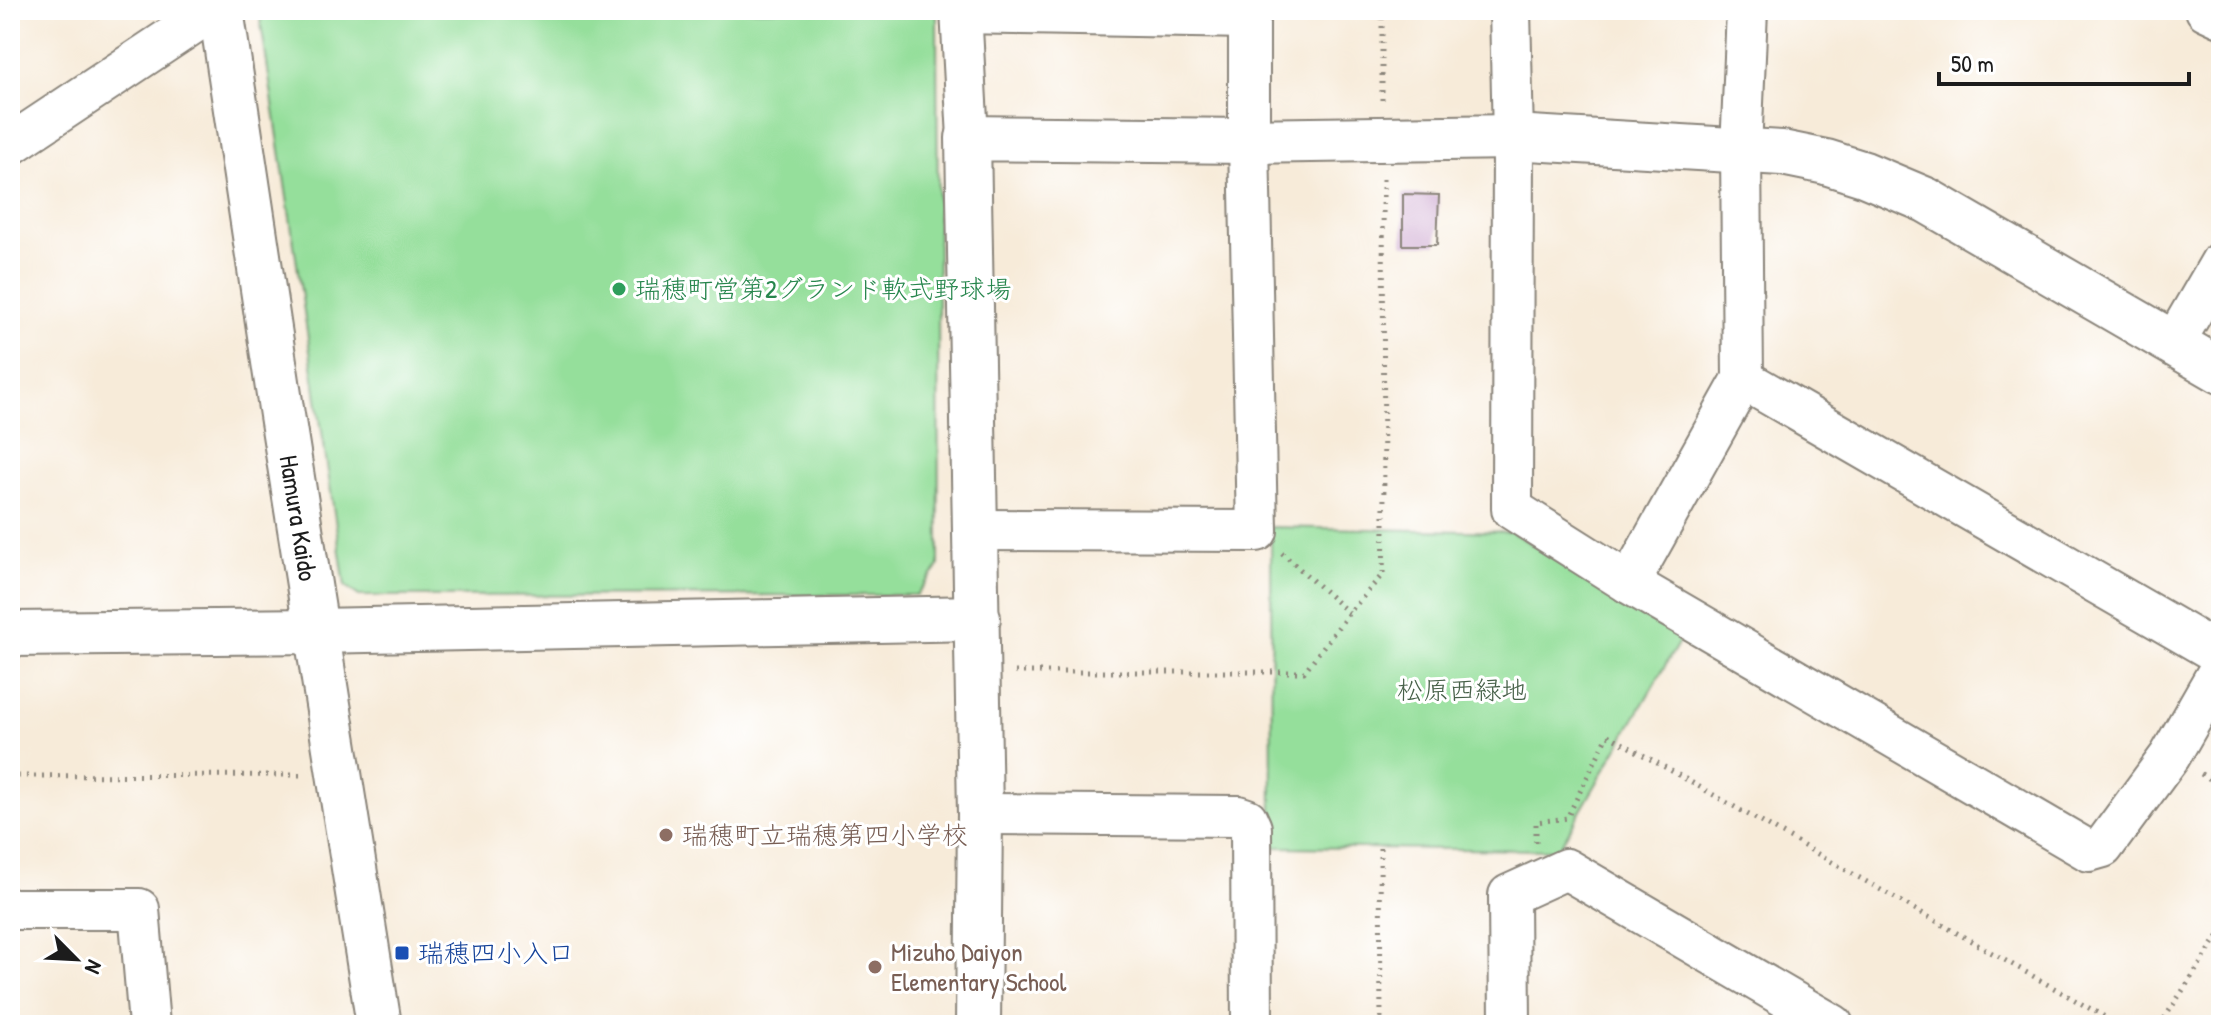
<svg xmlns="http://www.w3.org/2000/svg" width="2231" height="1035" font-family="'Patrick Hand','Klee One',sans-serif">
  <rect width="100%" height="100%" fill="#fff"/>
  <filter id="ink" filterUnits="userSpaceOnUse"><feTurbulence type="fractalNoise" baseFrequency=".0125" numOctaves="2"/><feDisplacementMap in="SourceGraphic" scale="16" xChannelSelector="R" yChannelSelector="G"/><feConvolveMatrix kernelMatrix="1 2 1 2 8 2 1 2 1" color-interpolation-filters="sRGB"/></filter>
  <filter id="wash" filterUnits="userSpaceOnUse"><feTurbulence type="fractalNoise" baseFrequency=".006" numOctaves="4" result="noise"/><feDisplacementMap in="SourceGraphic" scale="32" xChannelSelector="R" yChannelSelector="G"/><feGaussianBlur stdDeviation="1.8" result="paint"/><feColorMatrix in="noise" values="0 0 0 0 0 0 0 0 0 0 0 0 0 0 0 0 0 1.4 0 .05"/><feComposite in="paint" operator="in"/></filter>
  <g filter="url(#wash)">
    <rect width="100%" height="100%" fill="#f7ebd9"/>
    <g fill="#95df9b" stroke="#587e5c" stroke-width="2">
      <path d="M259 10H937L939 567 916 595 359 596 345 586Z"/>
      <path d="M1271 527 1511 532 1684 633 1558 850 1272 847Z"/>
    </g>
    <g id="blocks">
      <path fill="#c89fcb" d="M1403 194 1439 195 1437 245H1403Z"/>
    </g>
  </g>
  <g filter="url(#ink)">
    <use href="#blocks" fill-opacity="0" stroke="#8a847a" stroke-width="2"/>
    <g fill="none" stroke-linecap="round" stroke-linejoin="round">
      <g stroke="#8a847a" stroke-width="44">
        <g id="street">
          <path d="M961 10 968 138"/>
          <path d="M1510 10 1513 137 1512 509 1629 583 2089 851 2103 847 2170 756 2221 667"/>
          <path d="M2206 10 2221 17"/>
          <path d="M961 13 1249 18"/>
          <path d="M10 145 213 10"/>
          <path d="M2174 343 2221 262"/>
          <path d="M1743 379 2221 655"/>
          <path d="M974 530 1257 531 1249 141V10"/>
          <path d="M1629 583 1743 379 1741 150 1747 10"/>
          <path d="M980 814 1238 816 1247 819 1251 828 1252 1025"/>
          <path d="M10 909H139L149 1025"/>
          <path d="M1510 1025 1509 895 1566 869 1833 1025"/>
        </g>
      </g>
      <g stroke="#8a847a" stroke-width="48">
        <g id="secondary">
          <path id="s1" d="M221 10 282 415 379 1025"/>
          <path d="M10 634 316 631 978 618"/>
          <path d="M978 1025 980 814 968 138 1249 141 1513 137 1782 153 1826 162 1864 174 1926 200 2221 371"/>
        </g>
      </g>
      <g stroke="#8a847a" stroke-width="5" stroke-dasharray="2 6" stroke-linecap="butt">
        <path d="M1382 10V100"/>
        <path d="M1282 553 1349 613"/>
        <path d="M1015 672H1304L1349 613 1383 574 1384 529 1383 174"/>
        <path d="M2201 774 2221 785"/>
        <path d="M10 776 301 775"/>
        <path d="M1536 842V822L1567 818 1608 735 2119 1025"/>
        <path d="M1380 848 1381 1025"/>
        <path d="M2160 1025 2221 932"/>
      </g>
      <use href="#street" stroke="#fff" stroke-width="40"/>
      <use href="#secondary" stroke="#fff" stroke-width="44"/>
    </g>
  </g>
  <circle fill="#2e9e5b" stroke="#fff" stroke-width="3" cx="619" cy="289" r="8"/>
  <g fill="#8d6e63" stroke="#fff" stroke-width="3">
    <circle cx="666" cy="835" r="8"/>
    <circle cx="875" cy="967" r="8"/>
  </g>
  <rect fill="#1a4fb4" stroke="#fff" stroke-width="3" x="394" y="945" width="16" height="16" rx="4"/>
  <g text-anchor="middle" stroke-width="6" stroke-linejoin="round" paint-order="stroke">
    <g font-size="26" fill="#27864d" stroke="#fff" text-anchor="start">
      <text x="635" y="298">瑞穂町営第2グランド軟式野球場</text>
    </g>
    <g font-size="26" fill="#1c1c1c" stroke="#fff">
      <text dy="9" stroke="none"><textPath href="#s1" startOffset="514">Hamura Kaido</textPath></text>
    </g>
    <g font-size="26" fill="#466048" stroke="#fff">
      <text x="1462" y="699">松原西緑地</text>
    </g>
    <g font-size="26" fill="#785e54" stroke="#fff" text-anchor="start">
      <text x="682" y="844">瑞穂町立瑞穂第四小学校</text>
      <text x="891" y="961">Mizuho Daiyon<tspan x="891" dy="30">Elementary School</tspan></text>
    </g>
    <g font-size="26" fill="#164399" stroke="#fff" text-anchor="start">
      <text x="418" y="962">瑞穂四小入口</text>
    </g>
  </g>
  <rect width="2231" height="1035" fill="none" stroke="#fff" stroke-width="40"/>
  <g transform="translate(76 959) rotate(114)" stroke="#ffffff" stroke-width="6" paint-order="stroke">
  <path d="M0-6L14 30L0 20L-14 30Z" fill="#1c1c1c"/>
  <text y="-12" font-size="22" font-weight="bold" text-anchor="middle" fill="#1c1c1c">N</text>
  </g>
  <path d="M1939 72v12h250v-12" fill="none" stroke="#1c1c1c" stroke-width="4"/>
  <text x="1951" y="72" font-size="24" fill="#1c1c1c" stroke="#ffffff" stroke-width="6" paint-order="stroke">50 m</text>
</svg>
